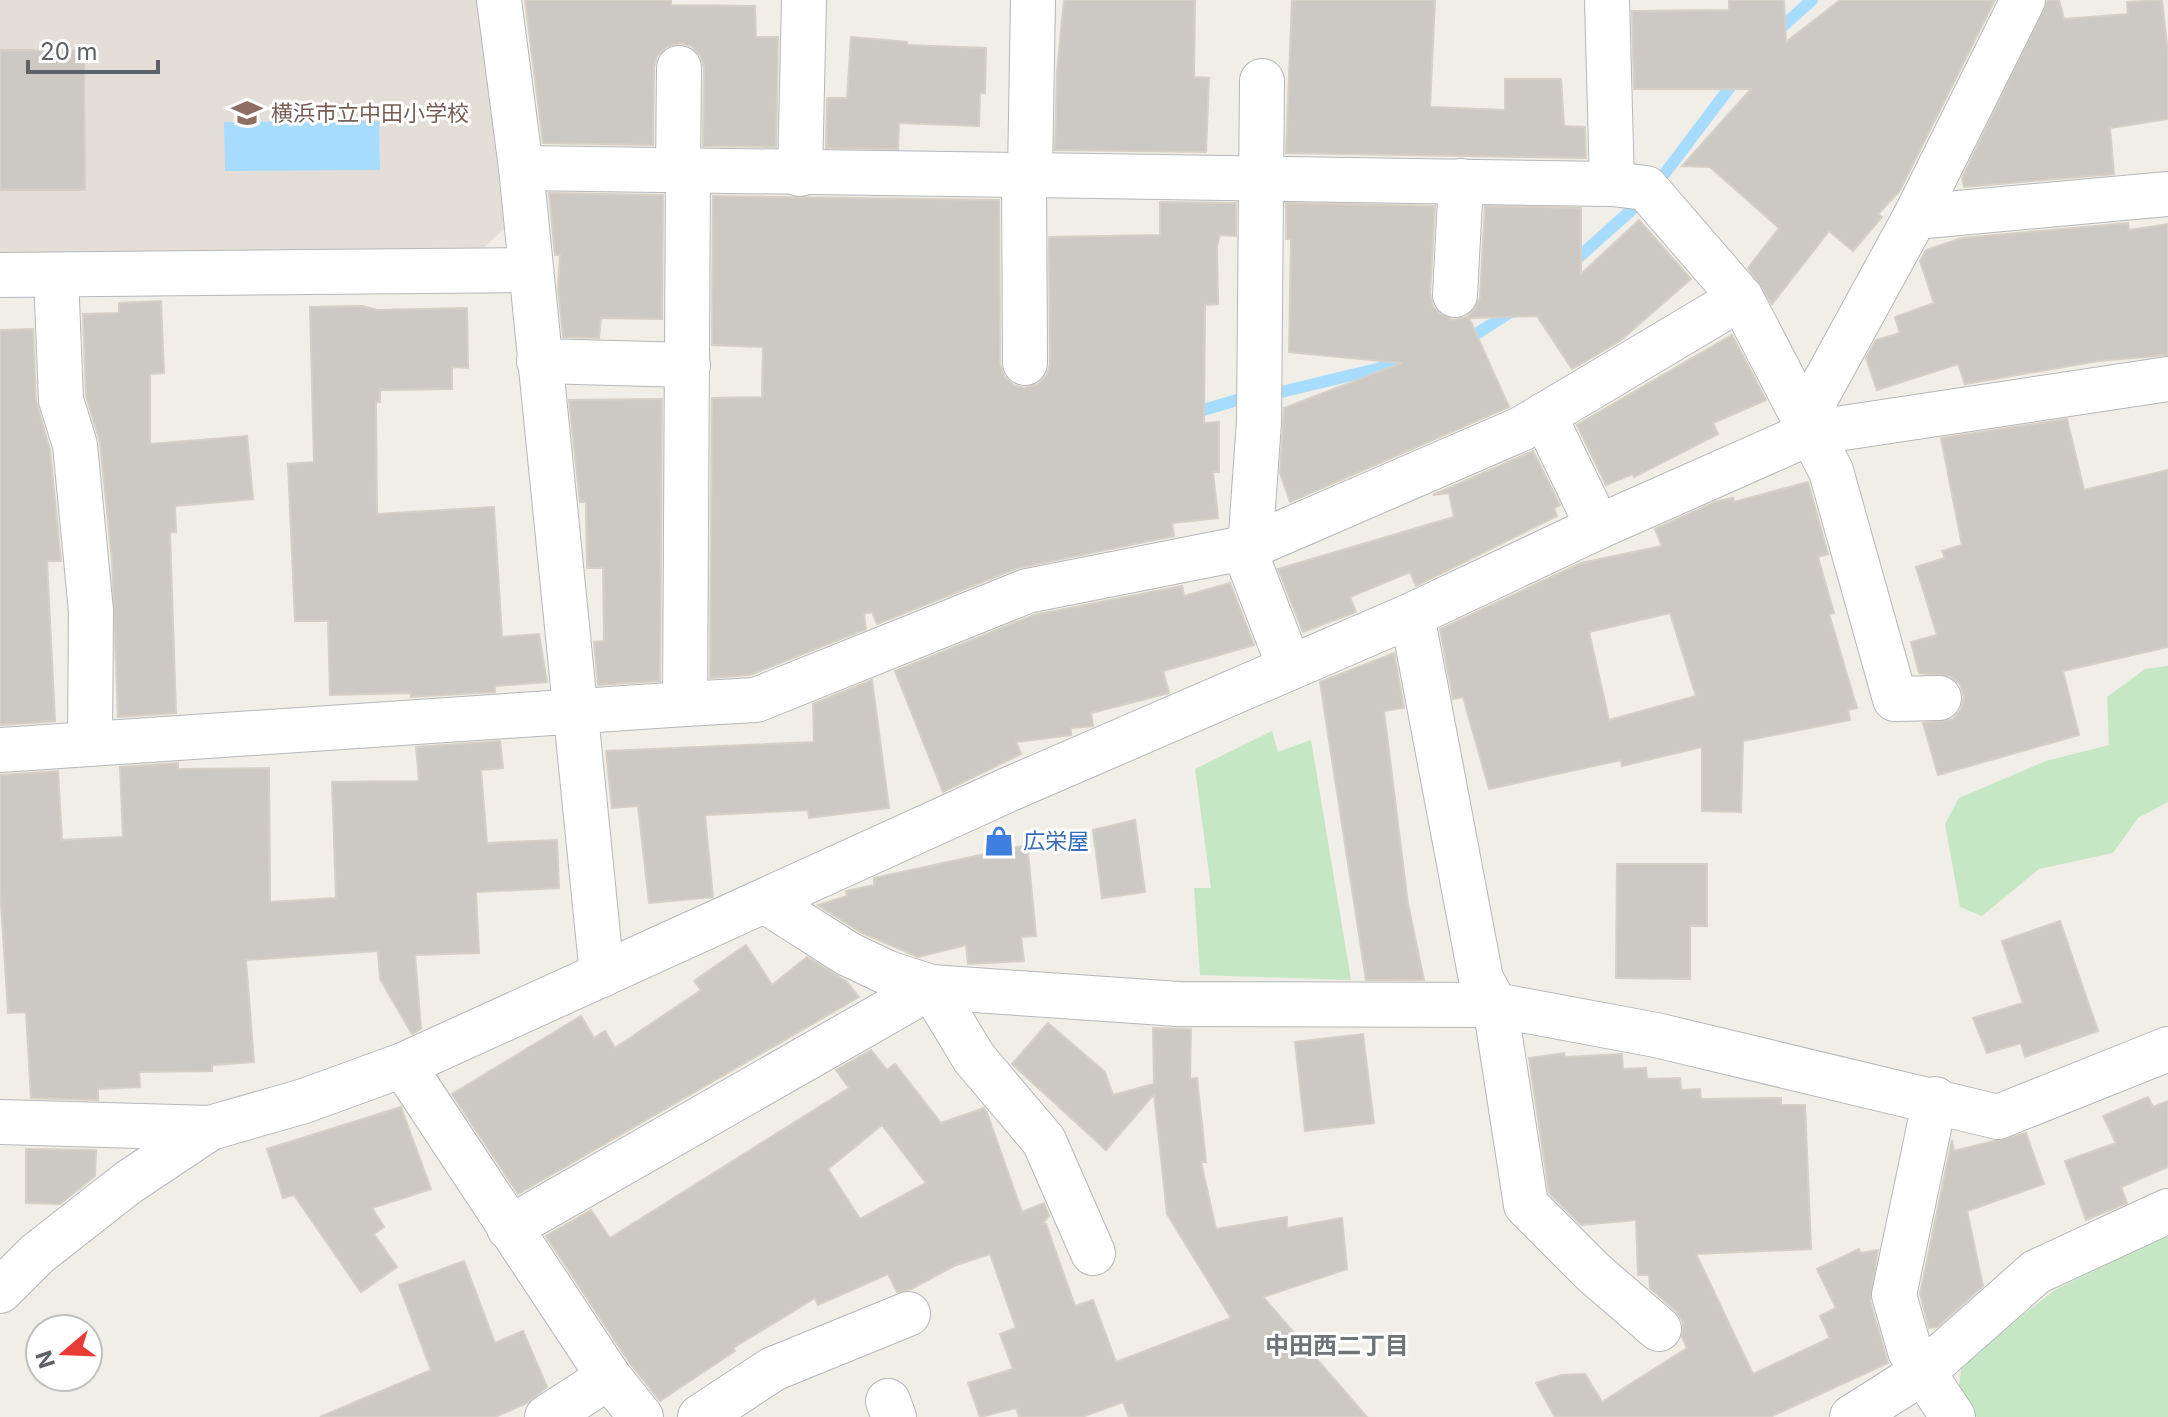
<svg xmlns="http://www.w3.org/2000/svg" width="2168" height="1417" font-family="Inter,'Noto Sans JP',sans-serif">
  <rect width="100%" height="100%" fill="#f0eee7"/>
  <path fill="#e3dfd8" d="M0 0H479L507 226 473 258 0 257Z"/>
  <g fill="#c5e7c4">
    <path d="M2168 666V802L2138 818 2113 853 2039 869 1982 916 1960 907 1945 824 1959 798 2046 761 2109 745 2107 697 2145 669Z"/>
    <path d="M1272 731 1278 752 1311 740 1351 980 1200 975 1194 888H1211L1195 769Z"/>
    <path d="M2168 1234V1417H1977L1959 1387 1962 1362 2055 1290Z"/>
  </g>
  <path fill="#a8dcfe" d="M379 121 380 170 225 171 224 122Z"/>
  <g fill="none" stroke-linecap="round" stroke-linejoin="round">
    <g stroke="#a8dcfe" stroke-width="12">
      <path d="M1775 33 1812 0"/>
      <path d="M1662 177 1737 78"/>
      <path d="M1571 264 1636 206"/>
      <path d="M1465 341 1517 308"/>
      <path d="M1281 392 1414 360"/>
      <path d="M1190 414 1237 400"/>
    </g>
  </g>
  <g fill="#ccc8c4" stroke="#d5cfc5" stroke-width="2" fill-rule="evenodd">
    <path d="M525 0H671V5L755 6 756 37H778L776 147 703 146 704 67 700 55 691 46 680 43 666 47 657 56 654 67 653 145 543 143Z"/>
    <path d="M1064 0H1195L1194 77 1209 78 1206 152 1055 150 1057 72Z"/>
    <path d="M1292 0H1435L1430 107 1505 110V79H1561L1564 126 1585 127 1586 158 1286 153Z"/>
    <path d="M1729 0H1784L1786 42 1840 0H1995L1899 192 1878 214 1882 217 1853 251 1829 231 1772 304 1748 268 1779 228 1710 167 1682 166 1751 89H1634L1632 11 1729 10Z"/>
    <path d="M2048 0H2059L2064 19 2128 14 2127 2 2162 0 2168 54V119L2110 128 2114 174 1964 187 1962 178Z"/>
    <path d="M851 37 907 42V45L986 48 985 93H980L979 126 899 123 898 149 826 148 827 98H847Z"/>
    <path d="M0 50H84L85 190H0Z"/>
    <path d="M549 193 663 195 662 319 601 318 599 338 563 337 558 287 560 255H555Z"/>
    <path d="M713 196 999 200 1000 364 1004 376 1013 385 1024 388 1038 384 1047 375 1050 364 1049 237 1160 235V202L1236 203V236L1220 235 1217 246 1218 304 1205 305 1204 423 1219 422V472H1213L1218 518 1172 523 1174 536 1018 568 877 624 872 612 864 614 866 629 750 675 710 678 712 398 762 397 763 347 712 345Z"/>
    <path d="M1286 203 1435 206 1430 294 1433 307 1441 315 1453 320 1467 317 1475 309 1480 297 1485 206 1581 208V274L1639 220 1691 279 1620 341 1572 369 1537 316 1469 318 1509 407 1290 502 1280 473 1284 408 1402 363 1289 352 1291 239H1286Z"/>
    <path d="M2128 223 2129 230 2168 224V355L2098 361 1965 384 1958 364 1877 390 1866 358 1876 340 1900 333 1895 317 1934 303 1920 261 1926 250 1962 238Z"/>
    <path d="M161 301 164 373 150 374V444L247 436 253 499 175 506 176 532 170 533 176 713 118 717 112 560 100 442 86 396 83 314 119 313V303Z"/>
    <path d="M362 306 377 310 467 308 468 368 452 367V389L380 390V402H376L377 514 494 507 502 637 539 634 547 682 495 686V692L411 697V693L330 695 328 621H295L288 464 314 462 310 307Z"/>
    <path d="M33 329 36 401 50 450 61 561H47L55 721 0 725V330Z"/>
    <path d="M1732 335 1766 400 1713 423 1718 434 1634 477 1633 474 1606 485 1577 425Z"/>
    <path d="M662 399 660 681 598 685 594 642 604 641 603 568H587L586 502H580L569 400Z"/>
    <path d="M2067 419 2084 490 2168 470V647L2063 671 2079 735 1938 775 1923 723 1953 719 1961 709 1964 697 1960 684 1950 676 1919 673 1911 642 1937 635 1916 567 1945 558 1942 551 1962 545 1941 438Z"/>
    <path d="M1533 451 1560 505 1554 508 1557 516 1416 586 1410 572 1350 597 1356 612 1303 632 1278 569 1454 517 1449 493 1433 495Z"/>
    <path d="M1808 482 1828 554 1818 557 1834 613 1829 614 1857 708 1848 710 1850 720 1743 741 1741 812 1702 811V747L1622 766 1621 760 1489 789 1463 697 1453 699 1440 629 1581 563 1662 546 1655 529 1715 502 1733 498 1734 502ZM1670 613 1696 696 1609 720 1589 632Z"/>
    <path d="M1230 583 1254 645 1163 671 1169 693 1091 713 1093 726 1071 728V735L1016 742 1021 754 943 792 895 671 1034 615 1182 586 1184 596Z"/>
    <path d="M1394 653 1404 708 1384 711 1408 904 1424 980H1366L1320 682Z"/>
    <path d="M872 680 889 808 809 818 808 810 705 815 713 897 649 903 638 806 612 808 606 751 814 742 813 704Z"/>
    <path d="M500 741 503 768 481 770 487 843 557 840 559 888 476 892 479 953 415 955 421 1029 412 1034 380 979 378 951 246 960 254 1062 212 1065V1071L139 1072 140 1087 98 1089V1100L31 1098 26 1012 8 1013 0 888V775L58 771 62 840 123 837 120 767 178 763V769L269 768 270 902 336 898 332 782 419 781 416 747Z"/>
    <path d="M1135 820 1145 892 1102 898 1093 830Z"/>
    <path d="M1022 846 1028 853 1036 936 1021 937 1024 961 968 964 966 945 918 957 860 932 818 905 847 896 846 891 874 885V878Z"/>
    <path d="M1617 864H1707V926H1690V979L1616 978Z"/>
    <path d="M2060 921 2098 1031 2025 1057 2021 1043 1987 1053 1973 1018 2023 1003 2002 941Z"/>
    <path d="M746 945 772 985 807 957 846 981 859 997 518 1194 452 1094 581 1016 594 1038 605 1031 615 1048 701 990 694 981Z"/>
    <path d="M1048 1023 1105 1072 1113 1095 1154 1084 1153 1028 1191 1029 1190 1079 1197 1078 1206 1162H1201L1216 1229 1287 1217V1228L1342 1218 1347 1269 1263 1297 1367 1417H1129L1123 1402 1082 1417H1019L1016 1408 980 1417 968 1383 1013 1369 1000 1334 1016 1328 990 1254 956 1265 911 1289 897 1292 888 1274 818 1305 815 1298 733 1348 735 1351 660 1401 629 1362 546 1236 591 1210 610 1238 849 1088 836 1070 871 1050 887 1070 895 1064 941 1123 984 1108 987 1113 1022 1212 1044 1203 1049 1216 1042 1224H1046L1075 1306 1093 1300 1116 1362 1231 1318 1167 1214 1154 1094 1106 1150 1012 1064ZM882 1125 926 1183 860 1219 828 1169Z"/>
    <path d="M1363 1034 1374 1123 1305 1131 1295 1042Z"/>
    <path d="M1564 1053 1565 1057 1622 1054 1623 1069 1646 1068 1647 1079 1680 1078 1681 1090 1700 1089 1701 1099 1781 1098V1105H1805L1811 1249 1696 1254 1753 1374 1830 1338 1820 1316 1836 1308 1817 1269 1859 1249 1861 1253 1878 1250 1870 1301 1888 1363 1770 1417H1555L1536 1383 1561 1375 1585 1374 1602 1402 1687 1348 1682 1337 1683 1322 1676 1311 1650 1288 1649 1275H1638L1636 1220 1581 1225 1549 1193 1529 1058Z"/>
    <path d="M2148 1097 2153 1107 2168 1101V1167L2121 1187 2127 1203 2086 1220 2065 1161 2116 1143 2103 1116Z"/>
    <path d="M401 1107 431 1189 372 1208 384 1227 374 1234 397 1267 361 1292 294 1195 283 1198 267 1149Z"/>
    <path d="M2026 1133 2044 1184 1967 1211 1983 1286 1937 1327 1929 1328 1920 1294 1952 1140 1954 1151Z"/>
    <path d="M26 1149 96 1150 95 1176 60 1204 26 1203Z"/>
    <path d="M464 1261 495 1343 523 1331 547 1387 527 1403 495 1417H320L431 1370 399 1285Z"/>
  </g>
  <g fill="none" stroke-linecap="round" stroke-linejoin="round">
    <g stroke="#b4b7bb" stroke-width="46">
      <g id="minor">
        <path d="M499 0 521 168 602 975"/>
        <path d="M1607 0 1612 184"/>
        <path d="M1262 81 1259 422 1249 562 1289 666"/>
        <path d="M521 168C885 175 1248 176 1612 184L1646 188 1741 298 1831 471 1895 699 1939 698"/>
        <path d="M678 171 679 68"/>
        <path d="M800 174 804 0"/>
        <path d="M1024 174 1025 363"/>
        <path d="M1030 174 1033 0"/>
        <path d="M1915 217 2168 194"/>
        <path d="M0 275 530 270"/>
        <path d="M56 275 61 400 75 445 91 611 90 744"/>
        <path d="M1455 295 1461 181"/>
        <path d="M539 361 688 365"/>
        <path d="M1544 415 1598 527"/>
        <path d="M1810 433 1816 398 1915 217 2023 0"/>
        <path d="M1412 615 1481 979 1495 1005 1526 1205 1594 1273 1659 1329"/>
        <path d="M685 704 756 700 1027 591 1249 547 1521 429 1741 298"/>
        <path d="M0 750 685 704 688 172"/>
        <path d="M765 901 848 954 888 973 931 987 1178 1004 1495 1005 1656 1035 1998 1117 2168 1049"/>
        <path d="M403 1065 609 1377 547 1417"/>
        <path d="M1935 1099 1894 1295 1910 1351 1923 1372 2036 1272 2168 1211"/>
        <path d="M0 1122 210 1128"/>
        <path d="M509 1228 931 987 974 1058 1044 1141 1093 1253"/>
        <path d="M0 1291 37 1254 129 1182 210 1128 304 1101 403 1065 1012 788 1412 615 1598 527 1810 433 2168 379"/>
        <path d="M609 1377 641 1417"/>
        <path d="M888 1401 894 1417"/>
        <path d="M700 1417 773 1369 908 1314"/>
        <path d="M1852 1417 1923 1372 1953 1417"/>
      </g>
    </g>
    <use href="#minor" stroke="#fff" stroke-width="44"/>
  </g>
  <defs>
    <g id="school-bare" transform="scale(2.4)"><path d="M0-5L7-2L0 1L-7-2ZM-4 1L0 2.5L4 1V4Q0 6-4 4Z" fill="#8d6e63" stroke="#fff" stroke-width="2.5" paint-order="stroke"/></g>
    <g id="shop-bare" transform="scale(2.4)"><path d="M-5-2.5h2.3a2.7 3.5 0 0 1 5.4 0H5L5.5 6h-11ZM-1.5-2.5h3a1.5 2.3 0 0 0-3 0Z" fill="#3f7fe0" stroke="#fff" stroke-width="2.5" paint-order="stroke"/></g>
  </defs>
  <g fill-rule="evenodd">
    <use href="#school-bare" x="247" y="113"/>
    <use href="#shop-bare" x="999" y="841"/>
  </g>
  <g text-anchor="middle" stroke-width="6" stroke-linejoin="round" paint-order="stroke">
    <g font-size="22" fill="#785e54" stroke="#fff" text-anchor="start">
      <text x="271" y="121">横浜市立中田小学校</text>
    </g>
    <g font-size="22" fill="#366cbe" stroke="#fff" text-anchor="start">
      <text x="1023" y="849">広栄屋</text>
    </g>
    <g font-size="24" font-weight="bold" fill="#6f7479" stroke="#fff">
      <text x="1337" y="1354">中田西二丁目</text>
    </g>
  </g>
  <g transform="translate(64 1353) rotate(251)"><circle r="38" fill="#ffffff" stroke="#bfc0c2" stroke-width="2"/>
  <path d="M0-6L14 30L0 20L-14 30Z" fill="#e83b34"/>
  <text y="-12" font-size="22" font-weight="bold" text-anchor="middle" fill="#5e6267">N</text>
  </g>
  <path d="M28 60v12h130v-12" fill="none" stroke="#5e6267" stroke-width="4"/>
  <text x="40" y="60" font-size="24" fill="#5e6267" stroke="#ffffff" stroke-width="6" paint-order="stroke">20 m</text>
</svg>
